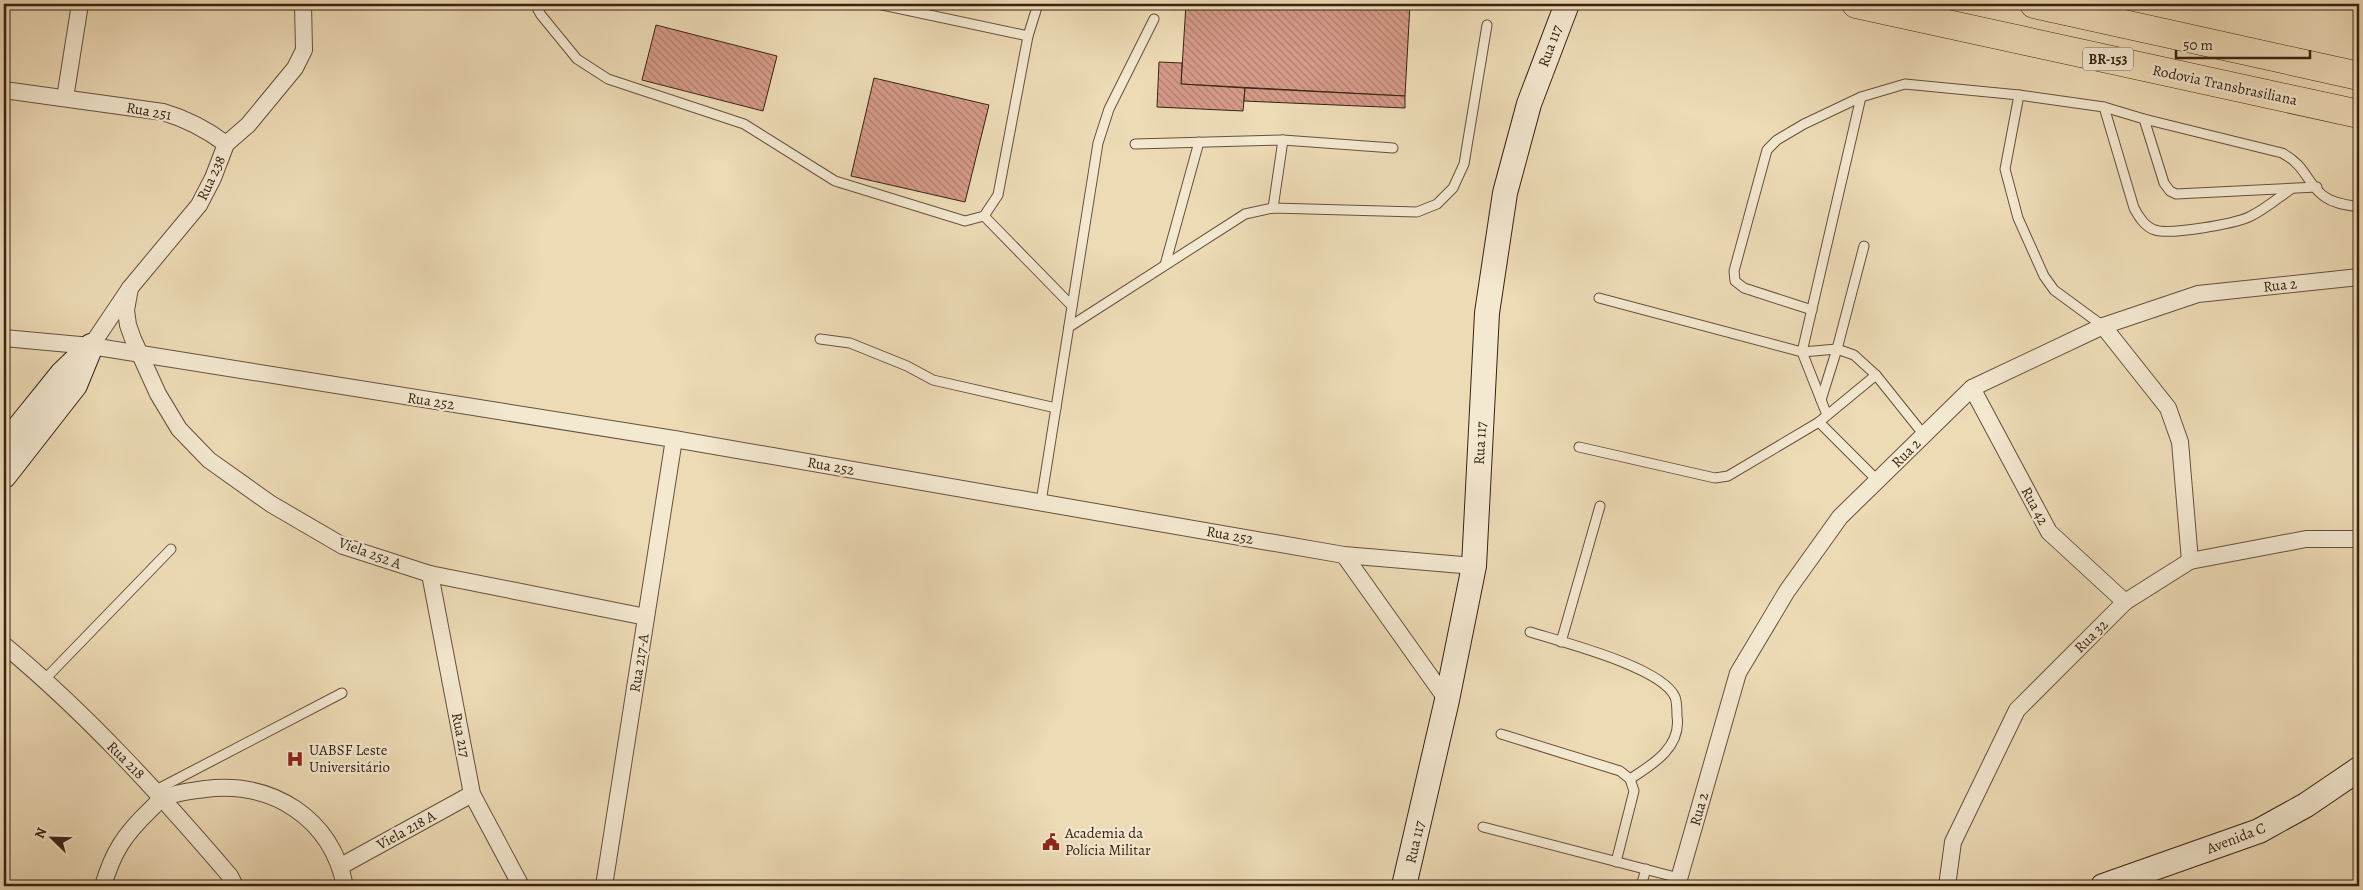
<svg xmlns="http://www.w3.org/2000/svg" width="2363" height="890" font-family="Alegreya,serif">
  <defs>
    <pattern id="building-back-hatch" width="6" height="6" patternUnits="userSpaceOnUse" patternTransform="scale(1.25)"><rect width="6" height="6" fill="#d59a88"/><path d="M-1 5l2 2M0 0l6 6M5-1l2 2" fill="none" stroke="#ae7d6e"/></pattern>
  </defs>
  <rect width="100%" height="100%" fill="#eddbb6"/>
  <filter id="stains"><feTurbulence type="fractalNoise" baseFrequency=".004" numOctaves="4"/><feColorMatrix values="0 0 0 0 .2 0 0 0 0 .09 0 0 0 0 .02 0 0 0 .5 -.17"/></filter>
  <radialGradient id="worn" r=".72"><stop offset=".6" stop-color="#630" stop-opacity="0"/><stop offset="1" stop-color="#630" stop-opacity=".3"/></radialGradient>
  <g fill="url(#building-back-hatch)" stroke="#382313">
    <path d="M1186 4H1410L1405 96 1181 84Z"/>
    <path d="M656 25 777 56 763 111 642 80Z"/>
    <path d="M1159 62 1182 63 1181 84 1245 88 1243 111 1157 107Z"/>
    <path d="M874 78 989 105 965 202 851 176Z"/>
    <path d="M1245 88 1405 96V108L1244 101Z"/>
  </g>
  <g fill="none" stroke-linecap="round" stroke-linejoin="round">
    <g stroke="#65513c" stroke-width="11">
      <g id="lane">
        <path d="M535 4 541 15 577 59 608 79 744 124 835 181 965 221 984 216 998 195 1028 36 1038 4"/>
        <path d="M878 4 1028 36"/>
        <path d="M2019 95 2005 169 2018 218 2044 276 2054 290 2103 326"/>
        <path d="M2104 107 2134 208C2139 217 2145 227 2155 230 2171 235 2233 224 2249 217 2264 210 2278 198 2291 189"/>
        <path d="M2144 119 2164 183 2170 191 2176 194 2317 187"/>
        <path d="M1135 144 1283 140 1393 148"/>
        <path d="M1273 208 1283 140"/>
        <path d="M984 216 1072 306"/>
        <path d="M1165 265 1199 142"/>
        <path d="M1599 298 1802 352 1837 349 1854 355 1876 375 1924 435"/>
        <path d="M1812 310 1744 288 1735 281 1734 271 1767 150 1777 140 1804 124 1861 97 1905 84 2019 95 2104 107 2144 119 2282 153C2307 166 2307 185 2325 197 2335 204 2348 205 2359 207"/>
        <path d="M1069 327 1245 214 1273 208 1417 212 1437 204 1453 188 1464 164 1487 25"/>
        <path d="M820 339 850 343 907 366 933 380 1056 408"/>
        <path d="M1821 400 1837 349 1864 246"/>
        <path d="M1827 415 1802 352 1861 97"/>
        <path d="M1819 422 1878 481"/>
        <path d="M1579 447 1715 478 1728 476 1819 422 1876 375"/>
        <path d="M1041 502 1098 143 1109 109 1154 19"/>
        <path d="M1530 632C1562 642 1662 667 1675 697 1677 702 1677 710 1677 716 1682 747 1652 765 1630 779"/>
        <path d="M1561 642 1600 506"/>
        <path d="M45 679 171 549"/>
        <path d="M1501 734 1620 771 1630 779 1634 791 1616 862"/>
        <path d="M156 790 342 693"/>
        <path d="M1483 827 1679 878"/>
        <path d="M1641 886 1646 869"/>
      </g>
    </g>
    <g stroke="#65513c" stroke-width="18">
      <g id="street">
        <path d="M4 90 163 112C187 119 206 129 226 144"/>
        <path d="M65 98 80 4"/>
        <path d="M130 288 126 310 128 325 133 339 158 394 179 429 209 460 271 504 343 546 430 574 646 617"/>
        <path d="M2103 326 2168 408 2180 442 2190 561"/>
        <path d="M4 338 91 346 674 439 1344 555 1474 566"/>
        <path d="M91 346 130 288 199 205 213 178 226 144 248 125 295 68 304 50 303 4"/>
        <path d="M1972 388 2049 532 2125 602"/>
        <path d="M1344 555 1447 700"/>
        <path d="M430 574 472 794 521 886"/>
        <path d="M4 645C87 714 160 794 230 876L235 886"/>
        <path d="M341 866 472 794"/>
        <path d="M103 886C113 852 124 835 150 810 154 806 159 800 164 798 176 792 192 791 205 789 273 781 331 818 345 886"/>
        <path d="M604 886 674 439"/>
        <path d="M1677 886 1738 673 1787 591 1840 517 1972 388 2103 326 2198 294 2359 277"/>
        <path d="M1947 886 1953 842 2017 710 2125 602 2190 561 2306 539H2359"/>
      </g>
    </g>
    <g stroke="#382313" stroke-width="26">
      <g id="secondary">
        <path d="M4 446 62 374 86 351"/>
        <path d="M4 476 75 385 91 346"/>
        <path d="M1404 886 1447 700 1474 566 1487 313 1505 193 1529 104 1567 4"/>
        <path d="M2103 886 2259 831 2306 805 2359 769"/>
      </g>
    </g>
    <g stroke="#382313" stroke-width="29">
      <g id="highway">
        <path d="M1856 4 2359 114"/>
        <path d="M2034 4 2359 76"/>
      </g>
    </g>
    <use href="#lane" stroke="#f3e8d0" stroke-width="9"/>
    <use href="#street" stroke="#f3e8d0" stroke-width="16"/>
    <use href="#secondary" stroke="#f3e8d0" stroke-width="24"/>
    <use href="#highway" stroke="#eddbb6" stroke-width="28"/>
  </g>
  <defs>
    <g id="hospital-bare" transform="scale(1.35)"><path d="M-5-5h3v3.5h4V-5h3V5h-3V1.5h-4V5h-3Z" fill="#8f2418" stroke="#f3e8d0" stroke-width="2.5" paint-order="stroke"/></g>
    <g id="civic-bare" transform="scale(1.35)"><path d="M-.6-6.5H3V-4.5H.6V-3L4-1V1h2V6H-6V1h2V-1L-.6-3ZM-1.2 2.5V6h2.4V2.5Z" fill="#8f2418" stroke="#f3e8d0" stroke-width="2.5" paint-order="stroke"/></g>
  </defs>
  <g fill-rule="evenodd">
    <use href="#hospital-bare" x="295" y="759"/>
    <use href="#civic-bare" x="1051" y="842"/>
  </g>
  <g text-anchor="middle" stroke-width="4.5" stroke-linejoin="round" paint-order="stroke">
    <rect fill="#f3e8d0" stroke="#705e4c" stroke-width="1" x="2083" y="47.5" width="50" height="23" rx="4"/>
    <g font-size="14" font-weight="bold" fill="#382313">
      <text x="2108" y="64">BR-153</text>
    </g>
    <g font-size="15" fill="#382313" stroke="#f3e8d0">
      <text transform="translate(1550 46) rotate(-70)" y="5">Rua 117</text>
      <text transform="translate(2225 85) rotate(12)" y="5">Rodovia Transbrasiliana</text>
      <text transform="translate(149 111) rotate(10)" y="5">Rua 251</text>
      <text transform="translate(211 178) rotate(-65)" y="5">Rua 238</text>
      <text transform="translate(2280 285) rotate(-6)" y="5">Rua 2</text>
      <text transform="translate(431 401) rotate(9)" y="5">Rua 252</text>
      <text transform="translate(1480 443) rotate(-87)" y="5">Rua 117</text>
      <text transform="translate(1906 453) rotate(-45)" y="5">Rua 2</text>
      <text transform="translate(831 466) rotate(10)" y="5">Rua 252</text>
      <text transform="translate(2035 506) rotate(62)" y="5">Rua 42</text>
      <text transform="translate(1230 535) rotate(10)" y="5">Rua 252</text>
      <text transform="translate(370 553) rotate(20)" y="5">Viela 252 A</text>
      <text transform="translate(2091 636) rotate(-45)" y="5">Rua 32</text>
      <text transform="translate(639 663) rotate(-81)" y="5">Rua 217-A</text>
      <text transform="translate(461 735) rotate(79)" y="5">Rua 217</text>
      <text transform="translate(126 760) rotate(45)" y="5">Rua 218</text>
      <text transform="translate(1699 809) rotate(-74)" y="5">Rua 2</text>
      <text transform="translate(406 830) rotate(-29)" y="5">Viela 218 A</text>
      <text transform="translate(2236 838) rotate(-21)" y="5">Avenida C</text>
      <text transform="translate(1415 842) rotate(-77)" y="5">Rua 117</text>
    </g>
    <g font-size="15" fill="#382313" stroke="#f3e8d0" text-anchor="start">
      <text x="309" y="755">UABSF Leste<tspan x="309" dy="17">Universitário</tspan></text>
      <text x="1065" y="838">Academia da<tspan x="1065" dy="17">Polícia Militar</tspan></text>
    </g>
  </g>
  <rect width="2363" height="890" fill="none" stroke="#eddbb6" stroke-width="20"/>
  <rect x="5" y="5" width="2353" height="880" fill="none" stroke="#382313" stroke-width="2.5"/>
  <rect x="10" y="10" width="2343" height="870" fill="none" stroke="#382313"/>
  <g transform="translate(52 838) rotate(293)" stroke="#f3e8d0" stroke-width="4" paint-order="stroke">
  <path d="M0-4L9 19L0 12L-9 19Z" fill="#382313"/>
  <text y="-8" font-size="14" font-weight="bold" text-anchor="middle" fill="#382313">N</text>
  </g>
  <path d="M2176 50v8h134v-8" fill="none" stroke="#382313" stroke-width="2.5"/>
  <text x="2183" y="50" font-size="15" fill="#382313" stroke="#f3e8d0" stroke-width="4" paint-order="stroke">50 m</text>
  <rect width="100%" height="100%" filter="url(#stains)"/>
  <rect width="100%" height="100%" fill="url(#worn)"/>
</svg>
